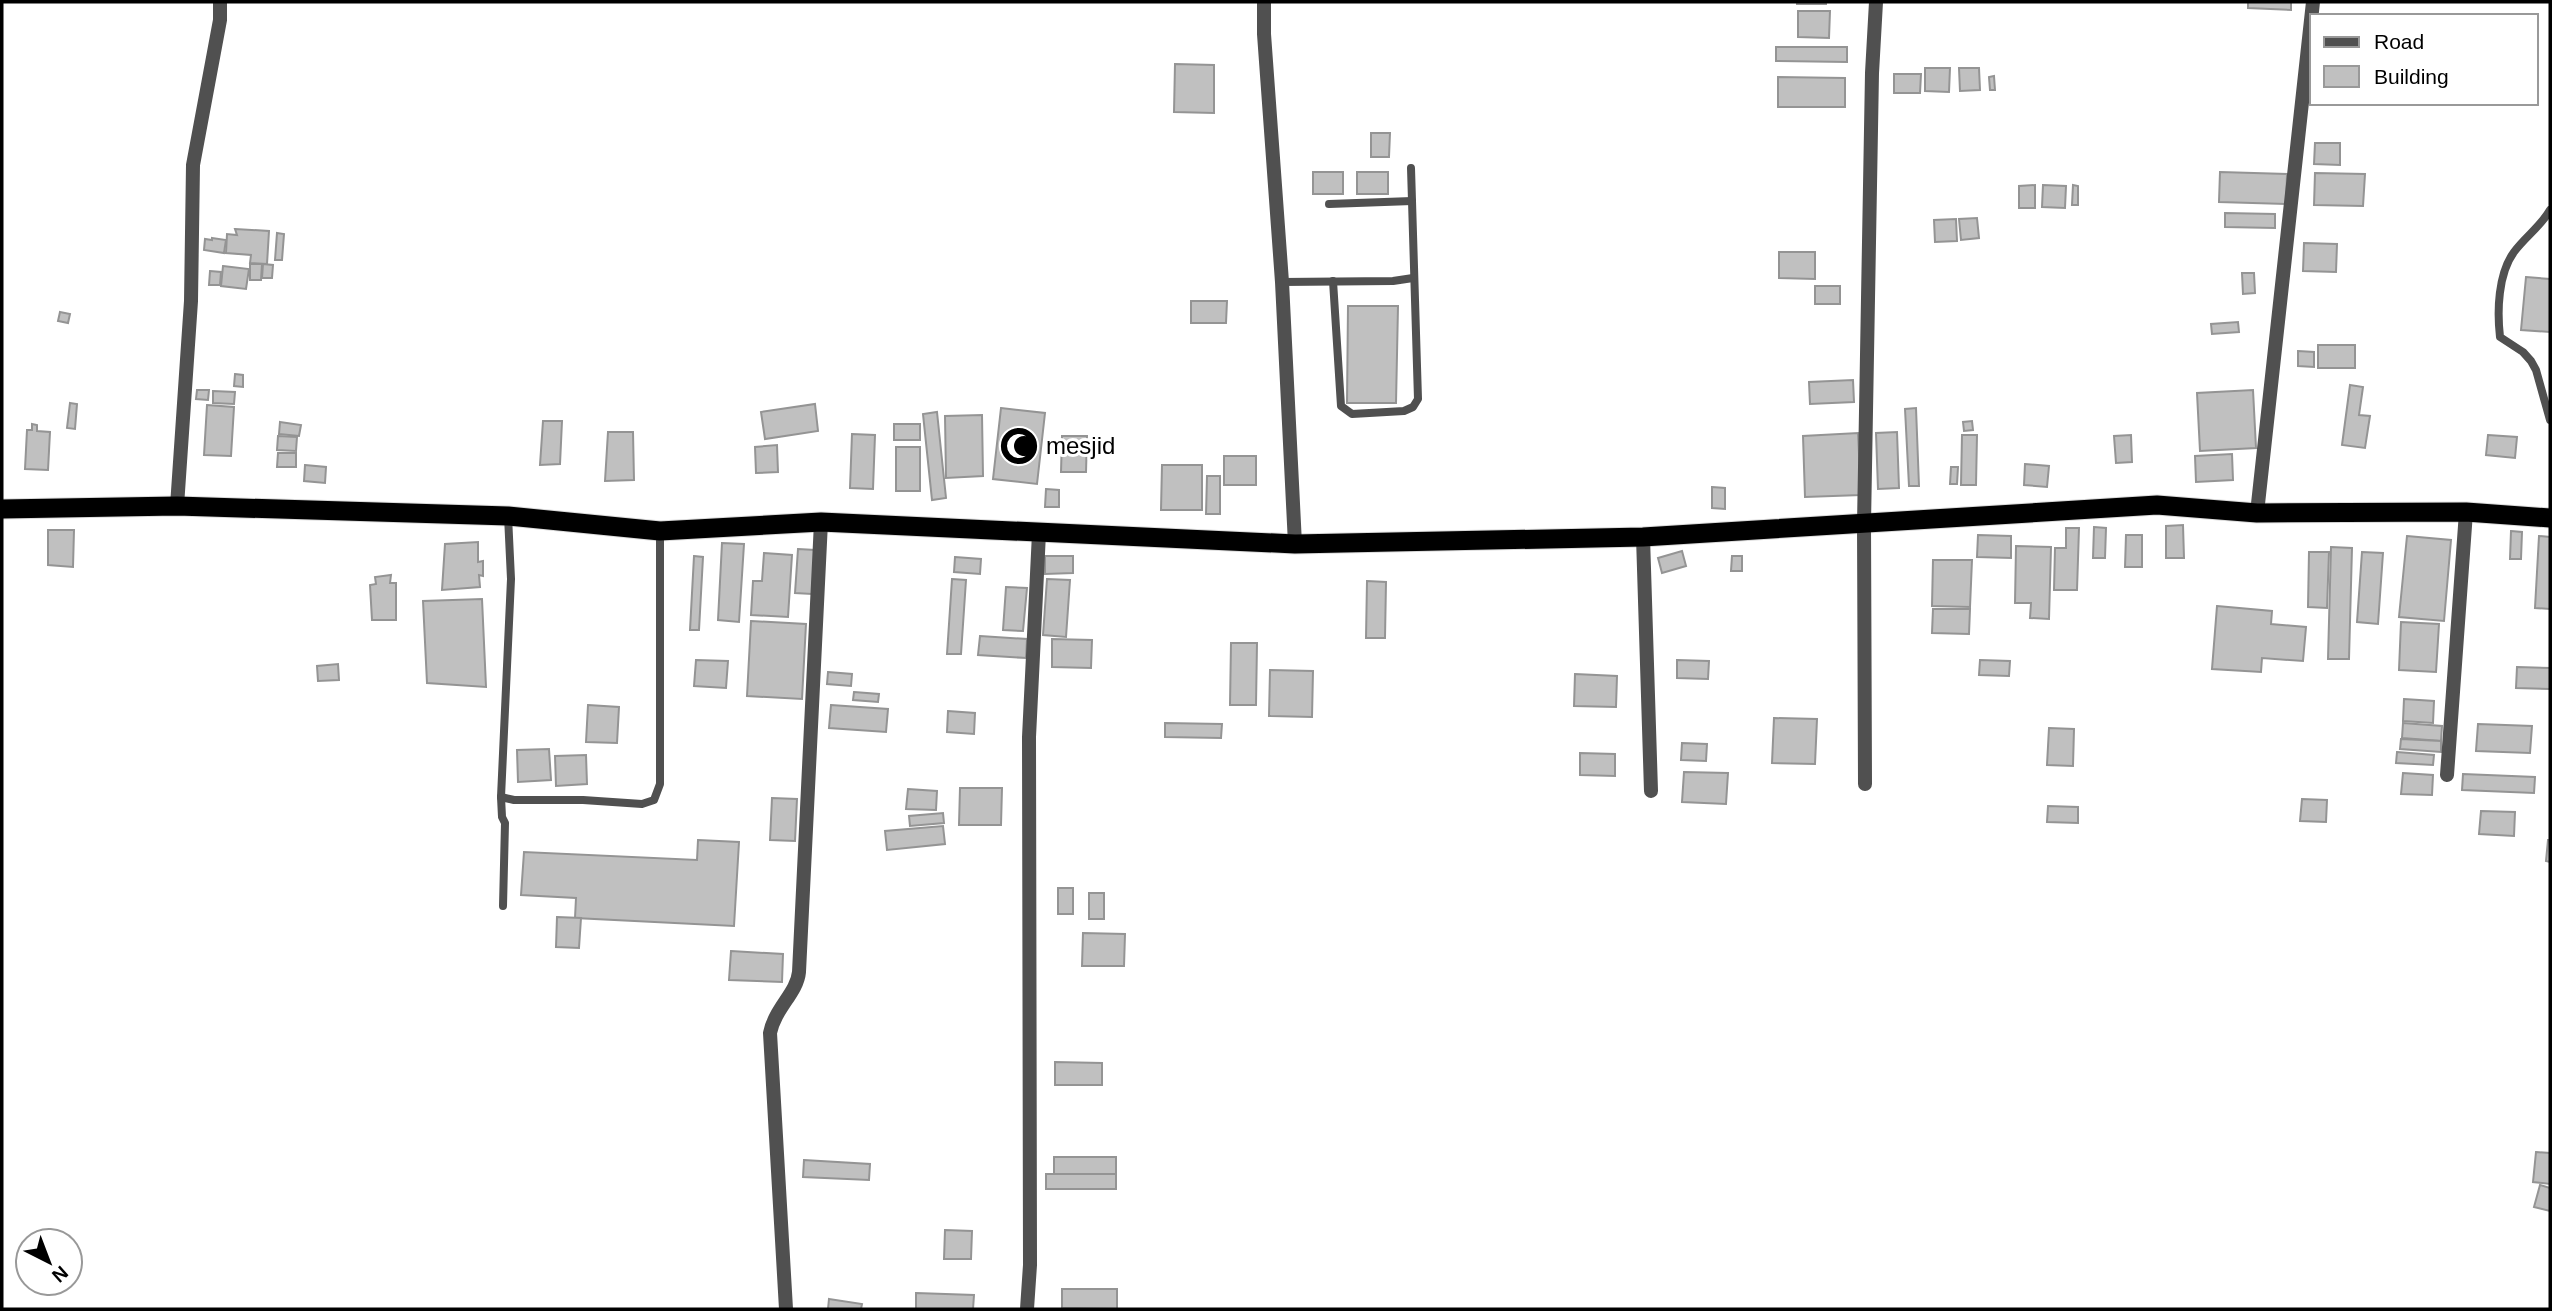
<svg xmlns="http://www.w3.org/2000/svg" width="2552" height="1311" font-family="Helvetica,sans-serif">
  <rect width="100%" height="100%" fill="#fff"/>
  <g fill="#c0c0c0" stroke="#949494" stroke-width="2">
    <rect x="1797" y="2" width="29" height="2"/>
    <path d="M2248 2H2291V10L2248 8Z"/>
    <path d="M1798 11H1830L1829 38 1798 37Z"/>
    <path d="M1776 47H1847V62L1776 61Z"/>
    <path d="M1175 64 1214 65V113L1174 112Z"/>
    <path d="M1925 68H1950L1949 92 1925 91Z"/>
    <path d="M1959 68H1979L1980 90 1960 91Z"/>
    <path d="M1894 74H1921L1920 93H1894Z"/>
    <path d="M1994 76 1995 90H1990L1989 77Z"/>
    <path d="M1778 77 1845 78V107H1778Z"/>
    <path d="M1371 133H1390L1389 157H1371Z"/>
    <path d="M2315 143H2340V165L2314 164Z"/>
    <rect x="1313" y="172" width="30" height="22"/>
    <rect x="1357" y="172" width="31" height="22"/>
    <path d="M2220 172 2287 174 2286 204 2219 202Z"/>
    <path d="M2315 173 2365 174 2363 206 2314 205Z"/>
    <path d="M2035 185V208H2019V186Z"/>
    <path d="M2043 185 2066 186 2065 208 2042 207Z"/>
    <path d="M2073 185 2078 186V205H2072Z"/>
    <path d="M2225 213 2275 214V228L2225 227Z"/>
    <path d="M1977 218 1979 238 1961 240 1959 219Z"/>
    <path d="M1956 219 1957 241 1935 242 1934 220Z"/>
    <path d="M235 229 269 231 267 264 250 263 251 255 226 253 227 234 237 235Z"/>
    <path d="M277 233 284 234 282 260H275Z"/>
    <path d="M212 238 226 240 224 253 204 250 205 239 212 240Z"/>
    <path d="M2304 243 2337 244 2336 272 2303 271Z"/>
    <path d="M1779 252H1815V279L1779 278Z"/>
    <path d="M250 264H262L261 280H250Z"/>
    <path d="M263 264 273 265 272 278H262Z"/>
    <path d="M223 266 249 269 246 289 221 286Z"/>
    <path d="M210 271 221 272 220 285H209Z"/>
    <path d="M2242 273H2254L2255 293 2243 294Z"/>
    <path d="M2526 277 2550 279V332L2521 330Z"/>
    <rect x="1815" y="286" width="25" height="18"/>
    <path d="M1191 301H1227L1226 323H1191Z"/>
    <path d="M1348 306H1398L1396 403H1347Z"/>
    <path d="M60 312 70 314 68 323 58 321Z"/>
    <path d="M2238 322 2239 332 2212 334 2211 324Z"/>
    <rect x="2318" y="345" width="37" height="23"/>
    <path d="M2298 351 2314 352V367L2298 366Z"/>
    <path d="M235 374 243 375V387L234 386Z"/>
    <path d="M1853 380 1854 402 1810 404 1809 382Z"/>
    <path d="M2350 385 2363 387 2359 415 2370 416 2365 448 2342 445Z"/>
    <path d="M197 390H209L208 400 196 399Z"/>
    <path d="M2253 390 2256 448 2200 451 2197 393Z"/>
    <path d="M213 391 235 392 234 404 213 403Z"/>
    <path d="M70 403 77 404 75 429 67 428Z"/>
    <path d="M815 404 818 431 765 439 761 412Z"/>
    <path d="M207 405 234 407 231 456 204 455Z"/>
    <path d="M1001 408 1045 413 1037 484 993 479Z"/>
    <path d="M1916 408 1919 486H1909L1905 409Z"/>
    <path d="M937 412 946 498 932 500 923 414Z"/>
    <path d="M982 415 983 476 946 478 945 416Z"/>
    <path d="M543 421H562L560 464 540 465Z"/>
    <path d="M1972 421 1973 430 1964 431 1963 422Z"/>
    <path d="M280 422 301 425 299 436 279 434Z"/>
    <path d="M32 424 37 425V431L50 432 48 470 25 469 27 430H32Z"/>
    <rect x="894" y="424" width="26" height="16"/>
    <path d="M608 432H633L634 480 605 481Z"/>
    <path d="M1897 432 1899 488 1878 489 1876 433Z"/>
    <path d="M1858 433 1861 495 1805 497 1803 436Z"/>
    <path d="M852 434 875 435 873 489 850 488Z"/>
    <path d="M1962 435H1977L1976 485H1961Z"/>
    <path d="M2131 435 2132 462 2116 463 2114 436Z"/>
    <path d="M2488 435 2517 437 2515 458 2486 455Z"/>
    <path d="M278 436 297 437 296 451 277 450Z"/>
    <path d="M1062 436H1087L1086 472H1061Z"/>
    <path d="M777 445 778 472 756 473 755 447Z"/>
    <rect x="896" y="447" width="24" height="44"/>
    <path d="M278 453H296V467H277Z"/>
    <path d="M2232 454 2233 480 2196 482 2195 456Z"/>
    <rect x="1224" y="456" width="32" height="29"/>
    <path d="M2025 464 2049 466 2047 487 2024 485Z"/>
    <path d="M305 465 326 467 325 483 304 481Z"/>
    <path d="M1162 465H1202V510H1161Z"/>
    <path d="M1951 467H1958L1957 484H1950Z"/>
    <path d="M1207 476H1220V514H1206Z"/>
    <path d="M1712 487 1725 488V509L1712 508Z"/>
    <path d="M1046 489 1059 490V507H1045Z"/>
    <path d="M2183 525 2184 558H2166V526Z"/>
    <path d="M2094 527 2106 528 2105 558H2093Z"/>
    <path d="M2066 528H2079L2077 590H2054L2055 548H2066Z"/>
    <path d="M48 530H74L73 567 48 565Z"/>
    <path d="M2511 531 2522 532 2521 559H2510Z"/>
    <path d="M1978 535 2011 536V558L1977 557Z"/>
    <path d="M2126 535H2142V567H2125Z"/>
    <path d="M2407 536 2451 540 2444 621 2399 617Z"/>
    <path d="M2539 536 2550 537V609L2535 608Z"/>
    <path d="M478 542V562L483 561V576L479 575 480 587 442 590 445 544Z"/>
    <path d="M722 543 744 544 739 622 718 620Z"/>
    <path d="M2016 546 2051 547 2049 619 2030 618 2031 603H2015Z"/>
    <path d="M2331 547 2352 548 2349 659H2328Z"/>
    <path d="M798 549 815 550 812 594 795 593Z"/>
    <path d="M1682 551 1686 566 1662 573 1658 558Z"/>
    <path d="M2309 552H2329L2327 608 2308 607Z"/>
    <path d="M2362 552 2383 553 2378 624 2357 622Z"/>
    <path d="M764 553 792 555 788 617 751 615 753 581H762Z"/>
    <path d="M694 556 703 557 699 630H690Z"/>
    <path d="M1045 556H1073V573L1045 574Z"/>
    <path d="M1732 556H1742V571H1731Z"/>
    <path d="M955 557 981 559 980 574 954 572Z"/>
    <path d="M1933 560H1972L1970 607 1932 606Z"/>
    <path d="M391 575 390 583H396V620H372L370 585 376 584 375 577Z"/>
    <path d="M952 579 966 580 961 654H947Z"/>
    <path d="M1047 579 1070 580 1066 637 1043 635Z"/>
    <path d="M1367 581 1386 582 1385 638H1366Z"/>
    <path d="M1006 587 1027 588 1023 631 1003 630Z"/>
    <path d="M482 599 486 687 427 683 423 601Z"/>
    <path d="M2217 606 2272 611 2271 624 2306 627 2303 661 2262 658 2261 672 2212 669Z"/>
    <path d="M1933 609H1970L1969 634 1932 633Z"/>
    <path d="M751 621 806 624 802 699 747 696Z"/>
    <path d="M2401 622 2439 624 2436 672 2399 670Z"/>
    <path d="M980 636 1027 639 1026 658 978 655Z"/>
    <path d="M1052 639 1092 640 1091 668 1052 667Z"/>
    <path d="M1231 643H1257L1256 705H1230Z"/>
    <path d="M696 660 728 661 726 688 694 686Z"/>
    <path d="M1677 660 1709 661 1708 679 1677 678Z"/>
    <path d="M1980 660 2010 661 2009 676 1979 675Z"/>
    <path d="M338 664 339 680 318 681 317 666Z"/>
    <path d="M2517 667 2550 668V689L2516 688Z"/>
    <path d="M1270 670 1313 671 1312 717 1269 716Z"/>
    <path d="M828 672 852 674 851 686 827 684Z"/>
    <path d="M1575 674 1617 676 1616 707 1574 706Z"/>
    <path d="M854 692 879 694 878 702 853 700Z"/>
    <path d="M2404 699 2434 701 2433 723 2403 721Z"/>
    <path d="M588 705 619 707 617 743 586 742Z"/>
    <path d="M831 705 888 709 886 732 829 728Z"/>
    <path d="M948 711 975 713 974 734 947 732Z"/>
    <path d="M1774 718 1817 719 1815 764 1772 763Z"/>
    <path d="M1165 723 1222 724 1221 738 1165 737Z"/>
    <path d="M2403 723 2442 726 2441 741 2402 738Z"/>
    <path d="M2478 724 2532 726 2530 753 2476 751Z"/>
    <path d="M2049 728 2074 729 2073 766 2047 765Z"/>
    <path d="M2401 739 2441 741V752L2400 749Z"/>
    <path d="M1682 743 1707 744 1706 761 1681 760Z"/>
    <path d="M549 749 551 780 518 782 517 750Z"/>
    <path d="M2397 752 2434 755 2433 765 2396 763Z"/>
    <path d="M1580 753 1615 754V776L1580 775Z"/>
    <path d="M586 755 587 784 556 786 555 756Z"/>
    <path d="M1684 772 1728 773 1726 804 1682 802Z"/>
    <path d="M2403 773 2433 775 2432 795 2401 794Z"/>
    <path d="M2463 774 2535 777 2534 793 2462 790Z"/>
    <path d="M960 788H1002L1001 825H959Z"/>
    <path d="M908 789 937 791 936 810 906 809Z"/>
    <path d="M772 798 797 799 795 841 770 840Z"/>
    <path d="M2302 799 2327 800 2326 822 2300 821Z"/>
    <path d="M2048 806 2078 807V823L2047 822Z"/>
    <path d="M2481 811 2515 812 2514 836 2479 834Z"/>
    <path d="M943 813 944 823 910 826 909 816Z"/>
    <path d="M943 826 945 844 887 850 885 831Z"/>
    <path d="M698 840 739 842 734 926 575 918 576 898 521 895 524 852 697 860Z"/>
    <path d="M2548 840H2550V862L2546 861Z"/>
    <rect x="1058" y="888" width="15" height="26"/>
    <rect x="1089" y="893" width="15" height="26"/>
    <path d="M557 917 581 918 579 948 556 947Z"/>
    <path d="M1083 933 1125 934 1124 966H1082Z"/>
    <path d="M731 951 783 954 782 982 729 980Z"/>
    <path d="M1055 1062 1102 1063V1085H1055Z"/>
    <path d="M2536 1152 2550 1153V1184L2533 1182Z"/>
    <rect x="1054" y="1157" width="62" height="17"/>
    <path d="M804 1160 870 1164 869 1180 803 1177Z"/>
    <rect x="1046" y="1174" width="70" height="15"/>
    <path d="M2540 1185 2550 1188V1211L2534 1207Z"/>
    <path d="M945 1230 972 1231 971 1259H944Z"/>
    <path d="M1062 1289H1117V1309L1062 1308Z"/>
    <path d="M916 1293 974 1295 973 1309H916Z"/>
    <path d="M829 1299 862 1304 861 1309H828Z"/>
  </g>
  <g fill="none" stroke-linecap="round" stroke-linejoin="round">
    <g stroke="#dbdbdb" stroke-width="21">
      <path id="trunk" d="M2 509 177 506 508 516 660 531 821 522 1295 544 1643 537 2157 505 2257 513 2466 512 2550 518"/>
    </g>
    <g stroke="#505050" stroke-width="8">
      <path d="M1329 204 1412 201"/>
      <path d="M2550 210C2541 226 2525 237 2514 252 2498 274 2497 311 2500 337L2523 352 2531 361 2536 370 2550 420"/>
      <path d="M1333 281 1341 406 1352 414 1404 411 1413 407 1418 399 1411 168"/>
      <path d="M1282 282 1393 281 1413 278"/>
      <path d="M501 797 511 579 508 516"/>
      <path d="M503 906 505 823 502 817 501 797 514 800H583L642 804 654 800 660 784V533"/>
    </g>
    <g stroke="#505050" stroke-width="14">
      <path d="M177 506 191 301 193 165 220 20V2"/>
      <path d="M2257 513 2313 2"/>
      <path d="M1643 537 1651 791"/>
      <path d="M2447 775 2466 512"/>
      <path d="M1865 784 1864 524 1872 73 1876 2"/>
      <path d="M786 1309 770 1033C775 1008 797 993 799 972L821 522"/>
      <path d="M1027 1309 1030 1265 1029 737 1039 533"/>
    </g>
    <path stroke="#505050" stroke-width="14" d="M1264 2V34L1282 282 1295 544"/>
    <use href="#trunk" stroke="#000" stroke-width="19"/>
  </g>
  <defs>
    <g id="mosque-disc" transform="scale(2.0125)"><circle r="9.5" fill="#000" stroke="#fff"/><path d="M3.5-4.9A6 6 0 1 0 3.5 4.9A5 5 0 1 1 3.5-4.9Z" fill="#fff"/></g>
  </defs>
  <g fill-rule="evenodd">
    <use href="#mosque-disc" x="1019" y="446"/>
  </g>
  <g text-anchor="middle" stroke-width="6" stroke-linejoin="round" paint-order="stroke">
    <g font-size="24" fill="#000" stroke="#fff" text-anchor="start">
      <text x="1046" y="454">mesjid</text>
    </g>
  </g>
  <rect width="2552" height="1311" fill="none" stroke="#000000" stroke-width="7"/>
  <rect x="2310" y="14" width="228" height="91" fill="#ffffff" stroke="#999999" stroke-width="2"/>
  <rect x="2324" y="37" width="35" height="10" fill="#505050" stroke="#999999" stroke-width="2"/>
  <text x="2374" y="49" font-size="21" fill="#000000">Road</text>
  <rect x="2324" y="66" width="35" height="21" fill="#c0c0c0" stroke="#999999" stroke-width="2"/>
  <text x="2374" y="84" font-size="21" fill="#000000">Building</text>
  <g transform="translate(49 1262) rotate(138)"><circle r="33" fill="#ffffff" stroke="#999999" stroke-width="2"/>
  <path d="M0-5L12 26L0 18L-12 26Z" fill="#000000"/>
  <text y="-10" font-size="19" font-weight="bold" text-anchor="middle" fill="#000000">N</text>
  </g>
</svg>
